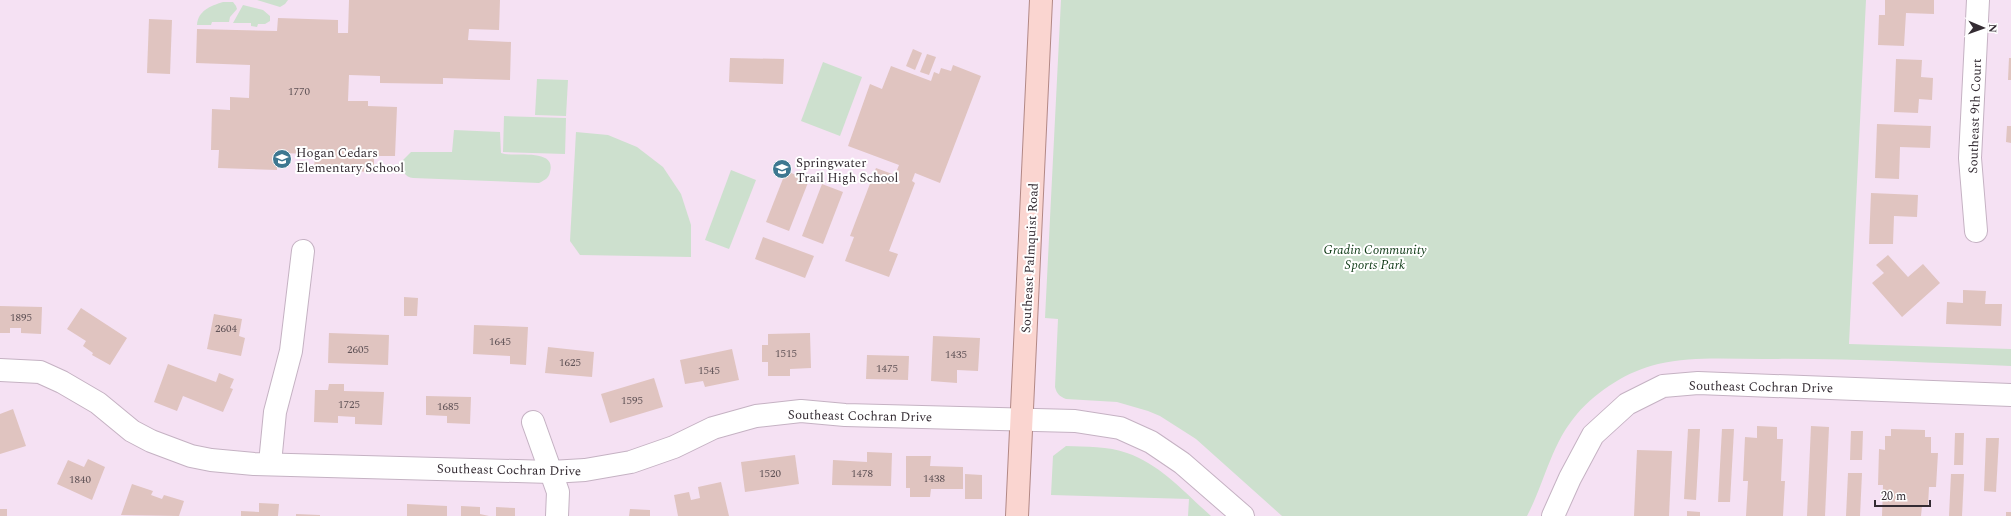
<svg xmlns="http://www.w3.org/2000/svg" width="2011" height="516" font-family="Spectral,serif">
  <rect width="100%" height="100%" fill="#f5e1f3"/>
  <g fill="#cde0ce">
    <path d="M257 0H288L285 4 280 7Z"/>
    <path d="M1061 0H1866L1849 344 2011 349V366C1929 363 1846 358 1764 359 1729 359 1693 356 1658 364 1628 371 1598 390 1577 414 1551 444 1545 482 1527 516H1282L1196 439 1160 416 1148 411 1117 402 1066 399C1059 396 1057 394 1055 387L1058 319 1045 318Z"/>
    <path d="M223 2H233L236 6 237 9 230 17 229 22H212L211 25H197C198 11 210 6 223 2Z"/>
    <path d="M243 5 263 10 270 16V21L265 24H258L257 27 251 26V23H233Z"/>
    <path d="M823 62 862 77 840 136 801 121Z"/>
    <path d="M537 79 568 80 566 116 535 115Z"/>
    <path d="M504 116 566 118 565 154 503 152Z"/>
    <path d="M454 130 500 132 501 153C512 158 557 147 550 172 549 178 545 180 539 183L413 178C404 177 401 169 402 161L411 152H452Z"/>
    <path d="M576 132 608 135 637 147 663 167 681 194 691 225V257L580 255 570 241Z"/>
    <path d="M731 170 756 180 729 249 705 240Z"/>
    <path d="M1066 446C1086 447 1108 446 1127 453 1160 464 1186 494 1211 516H1188L1189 499 1051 495 1053 456Z"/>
  </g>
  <g fill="#e0c4c0">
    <path d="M349 0H500L499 30 469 29 468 40 511 42 510 80 443 78V84L380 83V76L349 75 348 101H368V106L397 107 395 156H374V172L314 170 315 154 277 153V170L218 168 219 150H211L212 109 230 110V97L249 98 250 65 196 63 197 29 277 31 278 18 338 20V33H348Z"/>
    <path d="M1885 0H1934V14L1906 13 1904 46 1878 45 1879 15H1885Z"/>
    <path d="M149 19 172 20 170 74 147 73Z"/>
    <path d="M913 49 922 53 915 70 906 66Z"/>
    <path d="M927 54 936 57 929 75 920 72Z"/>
    <path d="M730 58 784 59 783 84 729 82Z"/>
    <path d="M2009 58H2011V80H2008Z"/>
    <path d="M1896 59 1922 60 1921 77 1933 78 1932 100 1919 99 1918 113 1894 112Z"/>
    <path d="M953 65 981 76 940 183 915 173 912 181 915 183 889 251 898 254 889 277 845 261 854 237 850 236 876 168 895 175 899 165 848 146 870 84 882 89 891 66 931 81 934 72 939 74 941 68 951 71Z"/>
    <path d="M1877 124 1931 126 1930 148 1900 147 1899 179 1875 178Z"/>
    <path d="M2007 126H2011V143L2006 142Z"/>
    <path d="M786 171 809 180 789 231 766 222Z"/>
    <path d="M822 184 843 192 823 244 802 236Z"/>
    <path d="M1871 193 1918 195 1917 217 1894 216 1893 244H1869Z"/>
    <path d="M763 237 814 256 805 278 755 259Z"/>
    <path d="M1888 255 1908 277 1923 264 1940 283 1902 317 1872 283 1884 273 1876 265Z"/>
    <path d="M1963 290 1986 291 1985 304H2002L2001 326 1946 324 1947 302 1963 303Z"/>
    <path d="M404 297 418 298 417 316H404Z"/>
    <path d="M0 306 42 307 41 334 21 333V328H10V333H0Z"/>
    <path d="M81 308 127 338 110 365 92 355 93 353 83 346 86 341 67 329Z"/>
    <path d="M214 314 242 319 239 336 245 338 241 356 207 349Z"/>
    <path d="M474 325 528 327 526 365 510 364V356L473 354Z"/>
    <path d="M329 333 389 335 388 365 328 363Z"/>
    <path d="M810 333 811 368 790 369V376H768V362H762V345H768V334Z"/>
    <path d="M933 336 980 338 978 371 957 370V383L931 381Z"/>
    <path d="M548 347 594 352 592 377 545 373Z"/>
    <path d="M732 349 739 380 705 387 703 381 685 384 680 360Z"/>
    <path d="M867 355 909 356 908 380 866 379Z"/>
    <path d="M168 364 216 382 219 373 234 379 230 388 233 389 223 412 183 396 177 411 154 402Z"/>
    <path d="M654 378 663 407 610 423 601 394Z"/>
    <path d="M329 384H344V391L384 392 382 425 355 424V417L338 416V423L314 422 315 390H328Z"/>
    <path d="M426 396 471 397 470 424 447 423V416L426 415Z"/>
    <path d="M13 409 26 446 0 454V414Z"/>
    <path d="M1757 426 1777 427V439H1783L1781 481H1785L1783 516H1746L1748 481H1743L1745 437 1757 438Z"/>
    <path d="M1811 426 1829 427 1825 516H1807Z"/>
    <path d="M1688 429H1700L1696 500 1684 499Z"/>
    <path d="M1722 429H1734L1730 502H1718Z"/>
    <path d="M1891 429 1925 430V437H1931V453H1938L1936 487H1929L1928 506H1922L1921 516H1882L1883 485H1878L1879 449 1885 450V436H1891Z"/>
    <path d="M1851 431H1863L1862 460H1850Z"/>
    <path d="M1955 433H1964L1963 465H1954Z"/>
    <path d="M1986 438H1999L1996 492 1984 491Z"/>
    <path d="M1637 450 1672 451 1669 516H1634Z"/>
    <path d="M867 452 892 453 891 486 832 485 833 460 867 462Z"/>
    <path d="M795 455 799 484 745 492 741 462Z"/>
    <path d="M906 456H931L930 466 963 467V489H931L930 497H910V488H906Z"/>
    <path d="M88 459 105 467 92 500 57 484 68 460 84 467Z"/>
    <path d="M1848 473H1862L1860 516H1846Z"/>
    <path d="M965 474 982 475V499H965Z"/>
    <path d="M1951 474H1964L1962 516H1949Z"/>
    <path d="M721 482 729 516H678L674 495 689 492 691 500 700 498 698 487Z"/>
    <path d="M132 484 153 491 151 495 162 499 164 495 184 501 179 516 121 515Z"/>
    <path d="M259 503 279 504 278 516H241V511L259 512Z"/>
    <path d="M407 504 447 506V516H407Z"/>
    <path d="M461 506 480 507V514L489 516H461Z"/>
    <path d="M496 507 515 508V516H496Z"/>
    <rect x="0" y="509" width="7" height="7"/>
    <path d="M630 509 650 510V516H629Z"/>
    <path d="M1687 511 1700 512V516H1687Z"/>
    <rect x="2006" y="512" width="5" height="4"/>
    <path d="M296 514 320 515V516H296Z"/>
  </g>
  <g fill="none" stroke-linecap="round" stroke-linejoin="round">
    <g stroke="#c5b2c3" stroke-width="24">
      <g id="minor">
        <path d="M1976 231 1970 158 1978 0"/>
        <path d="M0 370 40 372 62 382 98 403 132 431 151 441 191 456 211 460 254 464 551 472 585 470 631 462 674 447 713 428 756 416 801 411 845 415 1075 421 1120 428 1151 442 1182 463 1243 516"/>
        <path d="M533 422 558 492 557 516"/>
        <path d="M270 463 275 412 291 351 303 251"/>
        <path d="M1553 516 1570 478 1593 435 1627 404 1663 386 1698 383 2011 395"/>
      </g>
    </g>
    <g stroke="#b28885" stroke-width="24">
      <path id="major" d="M1017 516 1041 0"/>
    </g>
    <use href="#minor" stroke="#fff" stroke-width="22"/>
    <use href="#major" stroke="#fad5d0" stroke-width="22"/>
  </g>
  <defs>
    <g id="school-disc" transform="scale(1)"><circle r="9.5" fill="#3d7790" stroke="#fff"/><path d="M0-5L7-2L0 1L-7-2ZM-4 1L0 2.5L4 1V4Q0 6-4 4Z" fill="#fff"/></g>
  </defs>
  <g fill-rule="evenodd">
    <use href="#school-disc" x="282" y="159"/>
    <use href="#school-disc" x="782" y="169"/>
  </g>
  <g text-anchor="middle" stroke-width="4" stroke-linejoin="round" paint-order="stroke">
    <g font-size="11" fill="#5f5256">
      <text x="299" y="95">1770</text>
      <text x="21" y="321">1895</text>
      <text x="226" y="332">2604</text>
      <text x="500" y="345">1645</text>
      <text x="358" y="353">2605</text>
      <text x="786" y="357">1515</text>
      <text x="956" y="358">1435</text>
      <text x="570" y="366">1625</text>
      <text x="887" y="372">1475</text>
      <text x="709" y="374">1545</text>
      <text x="632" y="404">1595</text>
      <text x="349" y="408">1725</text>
      <text x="448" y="410">1685</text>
      <text x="770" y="477">1520</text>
      <text x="862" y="477">1478</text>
      <text x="934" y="482">1438</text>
      <text x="80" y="483">1840</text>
    </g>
    <g font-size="13" fill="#342c33" stroke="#fff">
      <text transform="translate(1974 116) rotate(-88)" y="5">Southeast 9th Court</text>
      <text transform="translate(1029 258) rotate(-87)" y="5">Southeast Palmquist Road</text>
      <text transform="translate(1761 386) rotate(1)" y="5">Southeast Cochran Drive</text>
      <text transform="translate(860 415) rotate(1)" y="5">Southeast Cochran Drive</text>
      <text transform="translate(509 469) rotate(1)" y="5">Southeast Cochran Drive</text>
    </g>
    <g font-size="13" fill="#342c33" stroke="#fff" text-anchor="start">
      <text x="296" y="157">Hogan Cedars<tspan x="296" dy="15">Elementary School</tspan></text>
      <text x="796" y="167">Springwater<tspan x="796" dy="15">Trail High School</tspan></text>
    </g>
    <g font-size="13" font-style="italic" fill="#103b17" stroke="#fff">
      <text x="1375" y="254">Gradin Community<tspan x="1375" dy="15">Sports Park</tspan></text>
    </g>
  </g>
  <g transform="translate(1983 28) rotate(92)" stroke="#ffffff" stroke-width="3" paint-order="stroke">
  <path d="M0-3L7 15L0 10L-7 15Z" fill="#342c33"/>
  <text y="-6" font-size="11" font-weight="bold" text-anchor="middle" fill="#342c33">N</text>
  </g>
  <path d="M1875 500v6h55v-6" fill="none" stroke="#342c33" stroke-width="2"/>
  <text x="1881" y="500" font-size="12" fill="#342c33" stroke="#ffffff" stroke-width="3" paint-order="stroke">20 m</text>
</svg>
